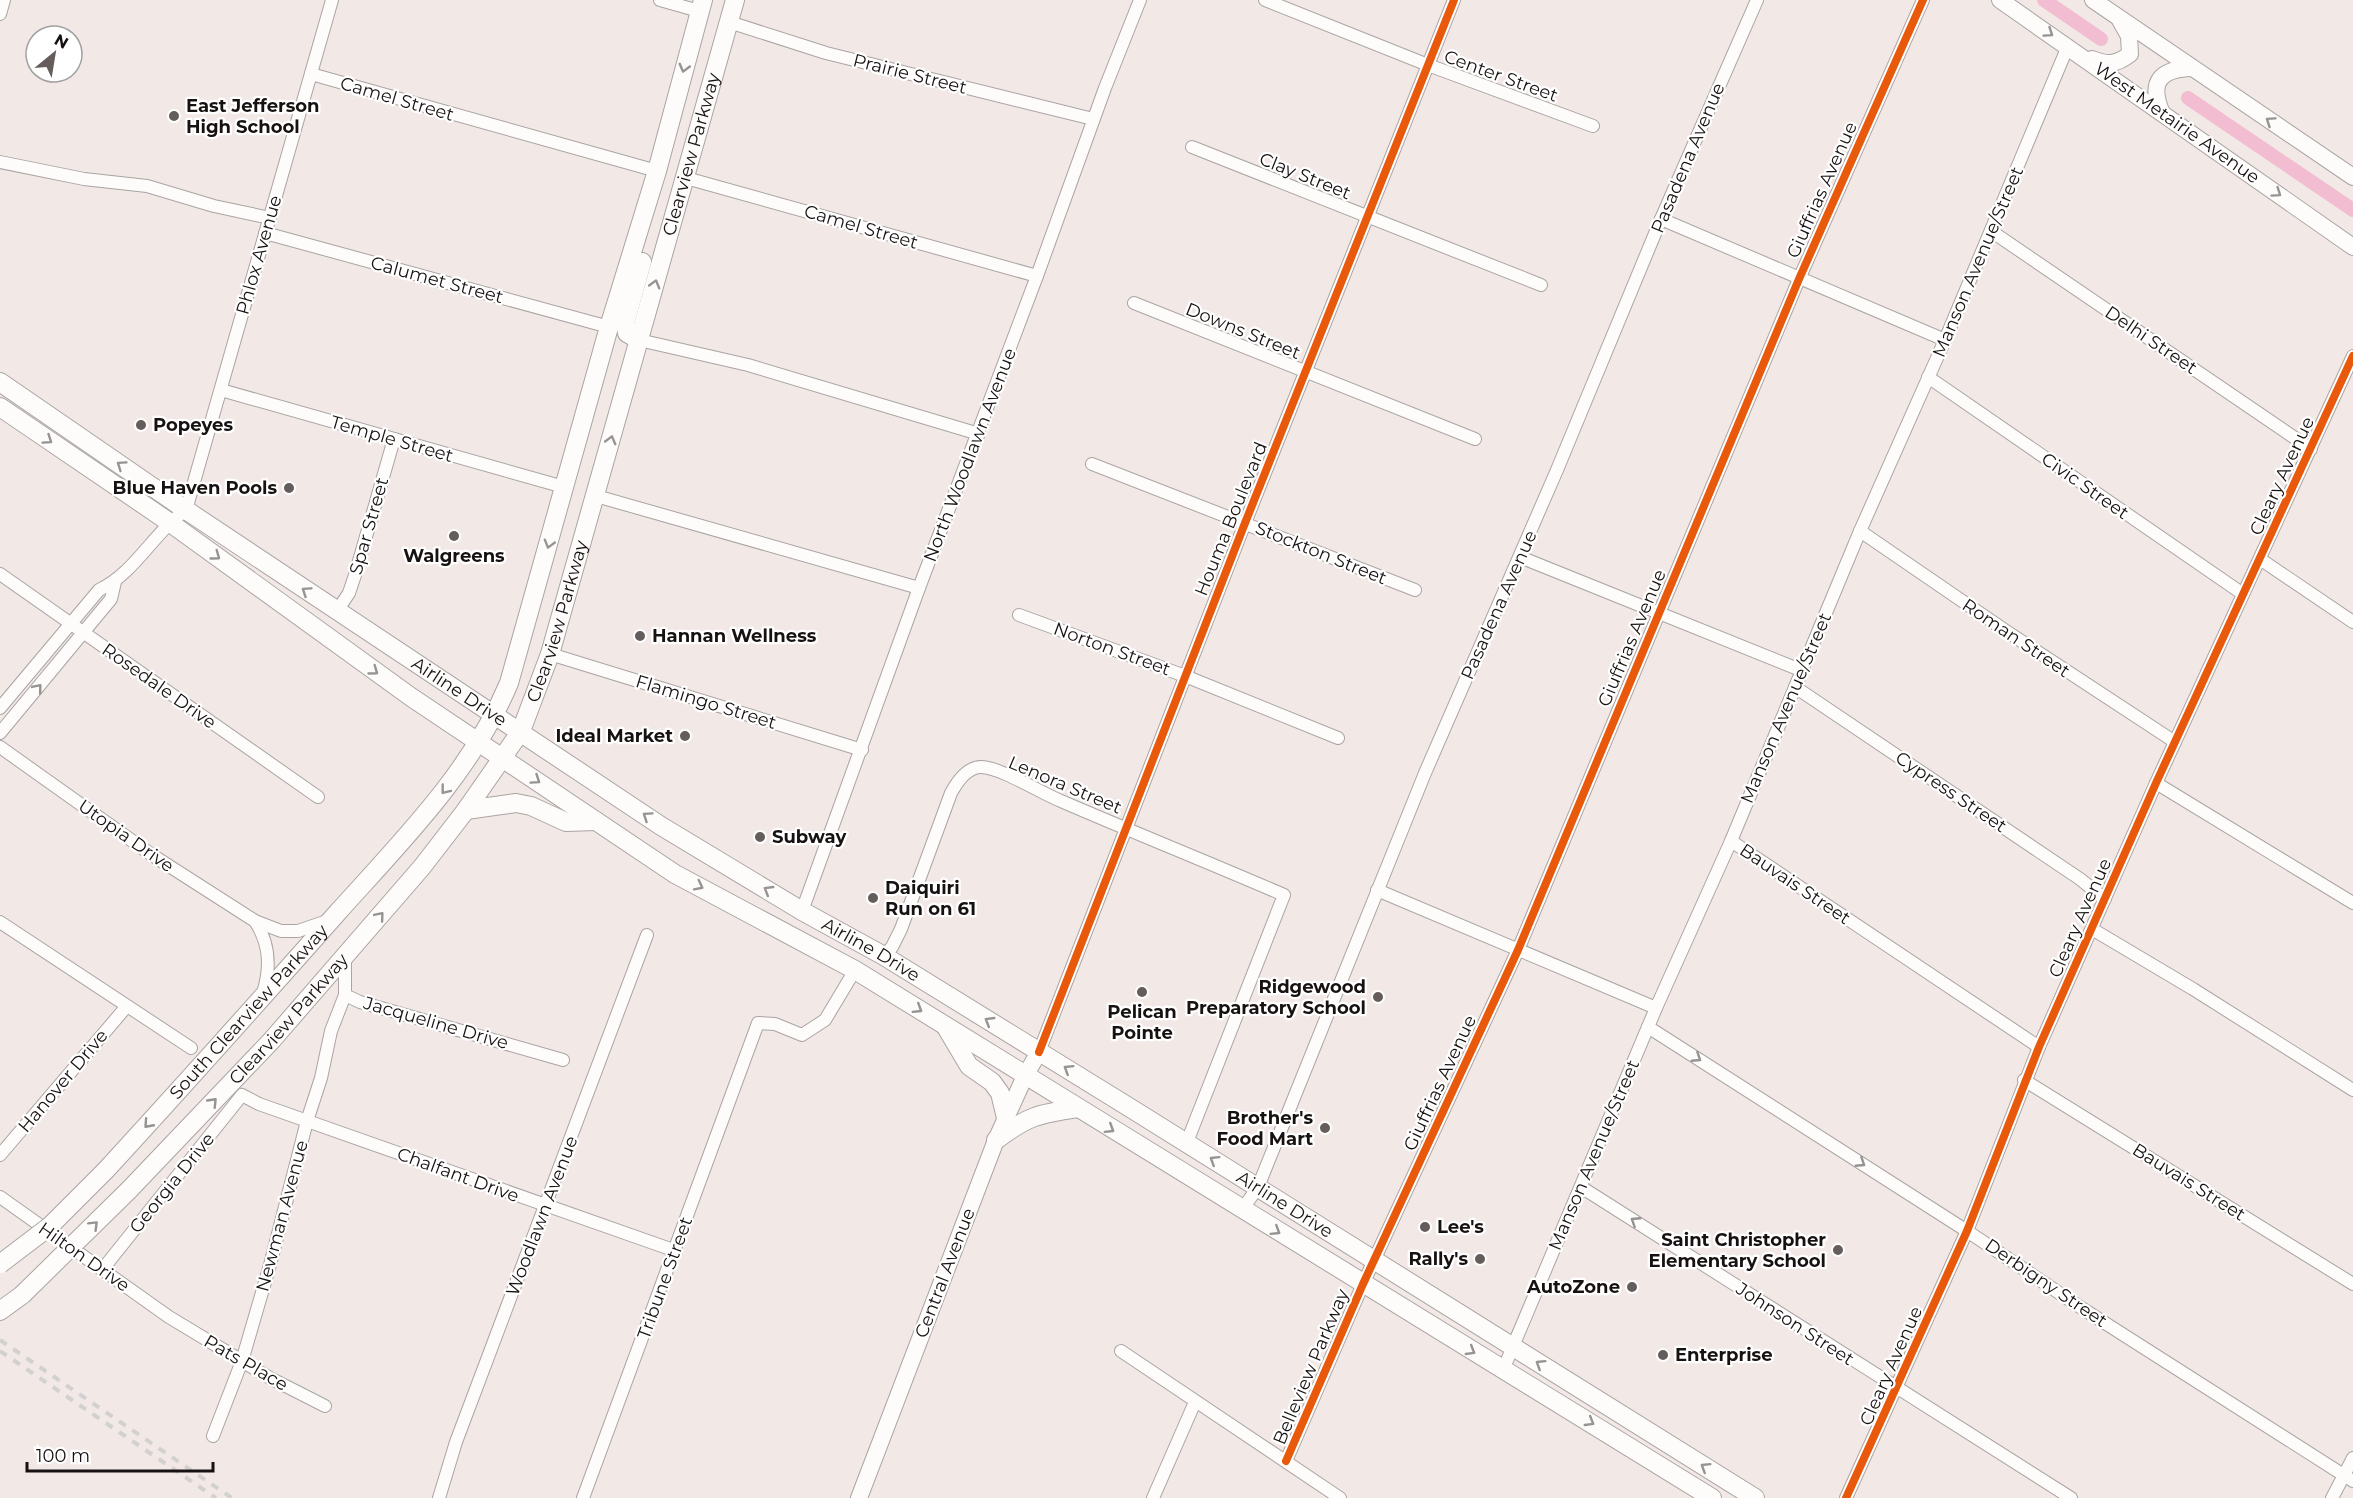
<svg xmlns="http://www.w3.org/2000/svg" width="2353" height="1498" font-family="Montserrat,sans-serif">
  <rect width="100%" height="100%" fill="#f2e9e7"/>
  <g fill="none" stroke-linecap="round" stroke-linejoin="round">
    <g stroke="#f2bcd1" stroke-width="14">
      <path d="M2044 0 2101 39"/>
      <path d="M2188 98 2353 210"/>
    </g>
    <g stroke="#aaa4a2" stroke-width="14">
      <g id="minor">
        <path d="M660 0 699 11"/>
        <path d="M1265 0 1428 65 1593 126"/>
        <path d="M0 14 4 0"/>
        <path d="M729 22 826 53 1093 119"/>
        <path d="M311 74 657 171"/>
        <path d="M1192 147 1541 285"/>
        <path d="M0 162 84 179 147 186 214 206 270 218"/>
        <path d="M686 178 1037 276"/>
        <path d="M1661 219 1945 340"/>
        <path d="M1991 231 2311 449"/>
        <path d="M265 233 609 327"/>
        <path d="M1134 303 1475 439"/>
        <path d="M639 340 748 365 979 434"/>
        <path d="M1928 377 2243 594"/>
        <path d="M221 390 564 487"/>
        <path d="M1092 464 1415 590"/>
        <path d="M596 496 919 588"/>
        <path d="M1860 531 2006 631 2175 742"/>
        <path d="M1520 557 1803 671"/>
        <path d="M2260 559 2353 622"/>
        <path d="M0 574 318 797"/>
        <path d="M337 611 349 593 355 575 394 439"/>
        <path d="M1019 615 1185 676 1338 738"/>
        <path d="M550 654 862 750"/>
        <path d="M1795 687 2080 879 2105 899"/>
        <path d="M0 708 99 590C135 573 153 533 186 510L332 0"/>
        <path d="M0 733 111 599 115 582"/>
        <path d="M0 747 152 855 255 921 281 931H298L327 921"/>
        <path d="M2156 783 2353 903"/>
        <path d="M1731 841 2039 1047"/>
        <path d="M1377 890 1656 1008"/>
        <path d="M802 911 919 588 1037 276 1105 88 1140 0"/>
        <path d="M255 921C270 944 271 967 263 993"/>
        <path d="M0 922 191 1048"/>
        <path d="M2092 929 2193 989 2353 1090"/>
        <path d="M884 956 892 947 901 929 951 793C957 782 967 767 981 767 1000 767 1041 793 1061 801 1135 833 1210 863 1284 895L1187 1142"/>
        <path d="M345 957V995L360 1002 563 1060"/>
        <path d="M1648 1027 1967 1231 2083 1309 2353 1481"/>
        <path d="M1039 1052 1245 523 1454 0"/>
        <path d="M2024 1080 2353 1284"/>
        <path d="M0 1155 127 1006"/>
        <path d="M1581 1187 2071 1498"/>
        <path d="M0 1197 169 1317 270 1378 325 1406"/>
        <path d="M1242 1210 1258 1187 1425 773 1557 470 1661 219 1757 0"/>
        <path d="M102 1270 242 1095 259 1104 676 1251"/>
        <path d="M1121 1351 1340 1498"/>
        <path d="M1503 1370 1656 1008 1731 841 1860 531 1945 340 2068 46"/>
        <path d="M213 1436 242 1361 270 1265 307 1121 321 1078 331 1031 345 995"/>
        <path d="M1286 1461 1363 1284 1518 950 1799 279 1923 0"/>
        <path d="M439 1498 456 1442 647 935"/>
        <path d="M583 1498 758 1023 775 1024 802 1035 825 1020 855 970"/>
        <path d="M1153 1498 1195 1402"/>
        <path d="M1846 1498 1967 1231 2039 1047 2156 783 2353 356"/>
        <path d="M2332 1498 2353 1458"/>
      </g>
    </g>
    <g stroke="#aaa4a2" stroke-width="18">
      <g id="major">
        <path d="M2000 0 2353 247"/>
        <path d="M2093 0 2353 177"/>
        <path d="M2092 59C2107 65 2116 65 2130 54L2129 36 2120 20"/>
        <path d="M2161 111C2149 81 2161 69 2192 68"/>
        <path d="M859 1498 996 1140 1025 1076 1039 1052"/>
      </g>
    </g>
    <g stroke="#aaa4a2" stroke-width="20">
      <g id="highway">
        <path d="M639 340 627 333 625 323 642 262"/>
        <path id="s1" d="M0 382 186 510 661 826 802 911 884 956 1132 1109 1755 1498"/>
        <path d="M0 407 169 522 411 697 675 874 855 970 1712 1498"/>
        <path d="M466 810 516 803 531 806 566 822 596 821"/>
        <path d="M947 1029 969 1066 992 1082 1000 1093 1006 1118"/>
        <path d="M996 1140C1028 1116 1038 1114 1077 1108"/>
        <path id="s2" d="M106 1170C184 1085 261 999 338 912 401 842 472 771 509 683L609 327 657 171 703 0"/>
        <path id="s3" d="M129 1190 272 1040 422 867 466 810 521 731 550 654 735 0"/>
        <path d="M0 1311 22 1295"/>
      </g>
    </g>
    <use href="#minor" stroke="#fdfcfb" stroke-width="12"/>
    <use href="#major" stroke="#fdfcfb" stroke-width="16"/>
    <use href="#highway" stroke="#fdfcfb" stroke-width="18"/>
    <g stroke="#d3d0d0" stroke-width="4" stroke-dasharray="8 8" stroke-linecap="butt">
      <path d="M0 1340 232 1498"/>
      <path d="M0 1351 216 1498"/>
    </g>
    <g stroke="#aaa4a2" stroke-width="20" stroke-linecap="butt">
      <g id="highway-bridge">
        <path d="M0 1264 50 1226 106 1170"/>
        <path d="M22 1295 129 1190"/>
      </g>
    </g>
    <use href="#highway-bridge" stroke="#fdfcfb" stroke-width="18"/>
    <g stroke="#fff" stroke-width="11">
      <g id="cycleway">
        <path d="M1039 1052 1245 523 1454 0"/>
        <path d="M1286 1461 1363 1284 1518 950 1799 279 1923 0"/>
        <path d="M1846 1498 1967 1231 2039 1047 2156 783 2353 356"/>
      </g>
    </g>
    <use href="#cycleway" stroke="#e8590c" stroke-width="8"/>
  </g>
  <defs><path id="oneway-chevron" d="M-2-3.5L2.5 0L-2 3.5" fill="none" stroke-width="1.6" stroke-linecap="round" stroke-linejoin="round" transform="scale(1.5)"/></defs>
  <g stroke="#969392">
    <use href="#oneway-chevron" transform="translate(2049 33) rotate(34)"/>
    <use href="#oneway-chevron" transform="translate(684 68) rotate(105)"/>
    <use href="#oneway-chevron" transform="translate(2270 121) rotate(-146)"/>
    <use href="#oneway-chevron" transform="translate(2277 193) rotate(35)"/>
    <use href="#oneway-chevron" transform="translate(655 284) rotate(-74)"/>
    <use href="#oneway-chevron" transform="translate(48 440) rotate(34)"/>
    <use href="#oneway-chevron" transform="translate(611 440) rotate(-75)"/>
    <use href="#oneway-chevron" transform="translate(121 465) rotate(-145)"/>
    <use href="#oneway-chevron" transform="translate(549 544) rotate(106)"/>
    <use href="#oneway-chevron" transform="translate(216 556) rotate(36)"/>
    <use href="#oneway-chevron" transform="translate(306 591) rotate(-146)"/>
    <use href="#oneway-chevron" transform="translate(374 671) rotate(36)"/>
    <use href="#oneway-chevron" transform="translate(38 688) rotate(-50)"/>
    <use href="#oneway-chevron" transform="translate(536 780) rotate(34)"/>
    <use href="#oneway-chevron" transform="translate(445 790) rotate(128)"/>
    <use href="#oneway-chevron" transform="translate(647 816) rotate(-146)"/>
    <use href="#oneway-chevron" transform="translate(699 886) rotate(27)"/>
    <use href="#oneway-chevron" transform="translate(768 890) rotate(-149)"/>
    <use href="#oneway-chevron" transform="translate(380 916) rotate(-50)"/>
    <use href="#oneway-chevron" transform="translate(918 1009) rotate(32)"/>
    <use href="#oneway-chevron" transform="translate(989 1021) rotate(-149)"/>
    <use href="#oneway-chevron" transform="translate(1697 1058) rotate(33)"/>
    <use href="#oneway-chevron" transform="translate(1068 1069) rotate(-148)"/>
    <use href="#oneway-chevron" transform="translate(213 1102) rotate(-46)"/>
    <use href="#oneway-chevron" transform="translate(148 1124) rotate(132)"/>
    <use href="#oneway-chevron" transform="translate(1110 1129) rotate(32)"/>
    <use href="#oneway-chevron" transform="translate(1214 1160) rotate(-148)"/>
    <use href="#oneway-chevron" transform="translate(1861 1163) rotate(33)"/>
    <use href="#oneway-chevron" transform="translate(1635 1221) rotate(-147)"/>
    <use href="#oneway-chevron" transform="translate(94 1225) rotate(-45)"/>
    <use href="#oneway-chevron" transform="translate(1276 1231) rotate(32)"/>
    <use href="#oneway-chevron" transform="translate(1471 1351) rotate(31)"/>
    <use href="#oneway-chevron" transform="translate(1540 1364) rotate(-148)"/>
    <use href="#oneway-chevron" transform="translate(1590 1422) rotate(31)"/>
    <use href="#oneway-chevron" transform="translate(1705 1467) rotate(-148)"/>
  </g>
  <g fill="#645d5c" stroke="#fff" stroke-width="2">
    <circle cx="174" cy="116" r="6"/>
    <circle cx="141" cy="425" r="6"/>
    <circle cx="289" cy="488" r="6"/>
    <circle cx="454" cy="536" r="6"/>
    <circle cx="640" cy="636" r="6"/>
    <circle cx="685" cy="736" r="6"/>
    <circle cx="760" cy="837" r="6"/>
    <circle cx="873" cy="898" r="6"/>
    <circle cx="1142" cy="992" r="6"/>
    <circle cx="1378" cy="997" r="6"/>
    <circle cx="1325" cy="1128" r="6"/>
    <circle cx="1425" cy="1227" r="6"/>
    <circle cx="1838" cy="1250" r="6"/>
    <circle cx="1480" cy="1259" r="6"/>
    <circle cx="1632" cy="1287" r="6"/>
    <circle cx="1663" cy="1355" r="6"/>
  </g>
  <g text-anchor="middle" stroke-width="4.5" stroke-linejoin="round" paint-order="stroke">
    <g font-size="18" fill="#171211" stroke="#fff">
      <text transform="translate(910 74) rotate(14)" y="6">Prairie Street</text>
      <text transform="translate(1501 76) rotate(20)" y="6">Center Street</text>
      <text transform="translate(397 99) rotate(16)" y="6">Camel Street</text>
      <text transform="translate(2177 123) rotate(35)" y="6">West Metairie Avenue</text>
      <text dy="6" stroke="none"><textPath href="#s3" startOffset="1206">Clearview Parkway</textPath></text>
      <text transform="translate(1688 158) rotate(-67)" y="6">Pasadena Avenue</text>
      <text transform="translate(1305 176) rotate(22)" y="6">Clay Street</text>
      <text transform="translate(1822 190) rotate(-66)" y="6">Giuffrias Avenue</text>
      <text transform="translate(861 227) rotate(16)" y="6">Camel Street</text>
      <text transform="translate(259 255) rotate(-74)" y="6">Phlox Avenue</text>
      <text transform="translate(1978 262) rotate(-67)" y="6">Manson Avenue/Street</text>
      <text transform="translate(437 280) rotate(15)" y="6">Calumet Street</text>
      <text transform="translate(1243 331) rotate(22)" y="6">Downs Street</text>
      <text transform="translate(2151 340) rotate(34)" y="6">Delhi Street</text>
      <text transform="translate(392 439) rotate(16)" y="6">Temple Street</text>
      <text transform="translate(970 455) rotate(-69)" y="6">North Woodlawn Avenue</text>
      <text transform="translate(2282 476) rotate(-65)" y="6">Cleary Avenue</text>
      <text transform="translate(2085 486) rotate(35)" y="6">Civic Street</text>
      <text transform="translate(1231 519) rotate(-68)" y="6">Houma Boulevard</text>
      <text transform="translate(369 526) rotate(-74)" y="6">Spar Street</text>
      <text transform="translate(1321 553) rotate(22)" y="6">Stockton Street</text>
      <text transform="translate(1499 605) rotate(-66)" y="6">Pasadena Avenue</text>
      <text dy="6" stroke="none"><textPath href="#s3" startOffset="720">Clearview Parkway</textPath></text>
      <text transform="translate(1632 638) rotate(-67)" y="6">Giuffrias Avenue</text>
      <text transform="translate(2016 638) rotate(34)" y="6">Roman Street</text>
      <text transform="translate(1112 649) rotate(20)" y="6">Norton Street</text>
      <text transform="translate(159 686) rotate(35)" y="6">Rosedale Drive</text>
      <text dy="6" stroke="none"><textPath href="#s1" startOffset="554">Airline Drive</textPath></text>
      <text transform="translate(706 702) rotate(17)" y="6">Flamingo Street</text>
      <text transform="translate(1786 708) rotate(-67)" y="6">Manson Avenue/Street</text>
      <text transform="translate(1065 785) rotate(23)" y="6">Lenora Street</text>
      <text transform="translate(1951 792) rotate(34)" y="6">Cypress Street</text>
      <text transform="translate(126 836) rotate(35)" y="6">Utopia Drive</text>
      <text transform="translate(1795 884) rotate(34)" y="6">Bauvais Street</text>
      <text transform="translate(2080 918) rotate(-66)" y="6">Cleary Avenue</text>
      <text dy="6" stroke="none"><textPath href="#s1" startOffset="1040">Airline Drive</textPath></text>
      <text dy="6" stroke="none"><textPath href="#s2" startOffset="213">South Clearview Parkway</textPath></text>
      <text dy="6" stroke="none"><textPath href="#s3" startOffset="234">Clearview Parkway</textPath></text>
      <text transform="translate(436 1023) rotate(16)" y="6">Jacqueline Drive</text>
      <text transform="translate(63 1081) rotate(-50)" y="6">Hanover Drive</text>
      <text transform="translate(1440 1083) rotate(-65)" y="6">Giuffrias Avenue</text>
      <text transform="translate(1594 1155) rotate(-67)" y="6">Manson Avenue/Street</text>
      <text transform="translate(458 1175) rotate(20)" y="6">Chalfant Drive</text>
      <text transform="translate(2189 1182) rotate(32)" y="6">Bauvais Street</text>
      <text transform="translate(172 1183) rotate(-51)" y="6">Georgia Drive</text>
      <text dy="6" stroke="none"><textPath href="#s1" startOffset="1526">Airline Drive</textPath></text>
      <text transform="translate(282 1216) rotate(-75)" y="6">Newman Avenue</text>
      <text transform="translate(542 1216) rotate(-69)" y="6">Woodlawn Avenue</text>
      <text transform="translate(84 1257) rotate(35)" y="6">Hilton Drive</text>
      <text transform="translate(945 1273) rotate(-69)" y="6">Central Avenue</text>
      <text transform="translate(665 1278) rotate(-70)" y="6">Tribune Street</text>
      <text transform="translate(2046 1283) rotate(34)" y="6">Derbigny Street</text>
      <text transform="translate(1795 1324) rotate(33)" y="6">Johnson Street</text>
      <text transform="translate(246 1363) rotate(30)" y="6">Pats Place</text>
      <text transform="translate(1891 1366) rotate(-66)" y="6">Cleary Avenue</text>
      <text transform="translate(1311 1367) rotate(-67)" y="6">Belleview Parkway</text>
    </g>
    <g font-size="18" font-weight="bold" fill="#171211" stroke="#fff" text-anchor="start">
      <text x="186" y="112">East Jefferson<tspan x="186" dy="21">High School</tspan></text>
      <text x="153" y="431">Popeyes</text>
      <text x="277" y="494" text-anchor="end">Blue Haven Pools</text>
      <text x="454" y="562" text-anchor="middle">Walgreens</text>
      <text x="652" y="642">Hannan Wellness</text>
      <text x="673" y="742" text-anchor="end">Ideal Market</text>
      <text x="772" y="843">Subway</text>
      <text x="885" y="894">Daiquiri<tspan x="885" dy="21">Run on 61</tspan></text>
      <text x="1366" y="993" text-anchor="end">Ridgewood<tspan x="1366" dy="21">Preparatory School</tspan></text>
      <text x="1142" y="1018" text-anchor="middle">Pelican<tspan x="1142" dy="21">Pointe</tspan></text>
      <text x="1313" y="1124" text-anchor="end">Brother's<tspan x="1313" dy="21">Food Mart</tspan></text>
      <text x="1437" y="1233">Lee's</text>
      <text x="1826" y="1246" text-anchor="end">Saint Christopher<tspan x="1826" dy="21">Elementary School</tspan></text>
      <text x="1468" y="1265" text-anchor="end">Rally's</text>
      <text x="1620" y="1293" text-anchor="end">AutoZone</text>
      <text x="1675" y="1361">Enterprise</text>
    </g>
  </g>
  <g transform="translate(54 54) rotate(30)"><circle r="28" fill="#ffffff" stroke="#a2a0a0" stroke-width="1.5"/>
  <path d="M0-4.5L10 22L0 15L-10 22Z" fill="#645d5c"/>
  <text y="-9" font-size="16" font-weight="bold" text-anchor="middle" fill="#171211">N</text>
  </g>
  <path d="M27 1462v9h186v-9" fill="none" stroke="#171211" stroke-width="3"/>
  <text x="36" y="1462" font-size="18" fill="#171211" stroke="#ffffff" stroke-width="4.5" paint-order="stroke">100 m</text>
</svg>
